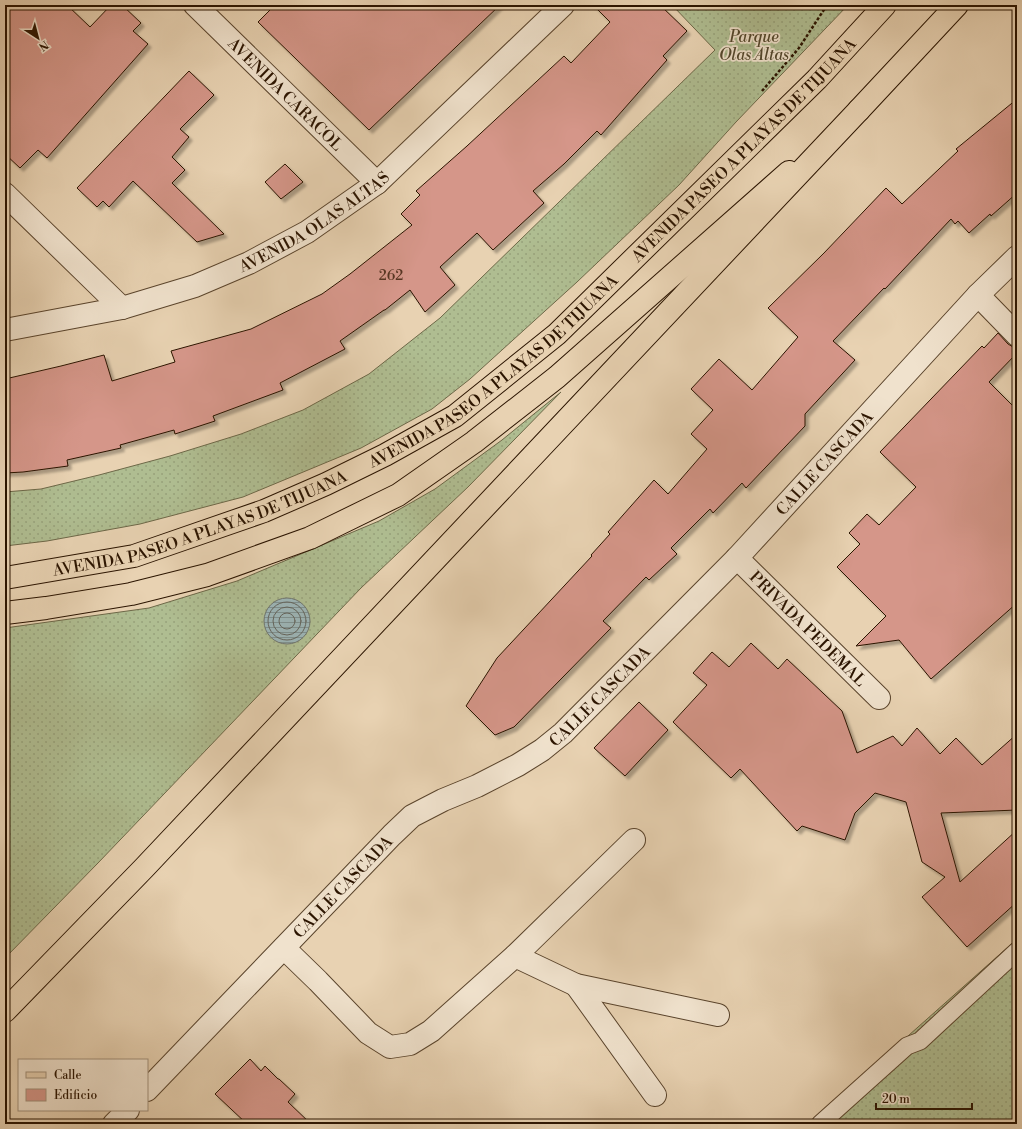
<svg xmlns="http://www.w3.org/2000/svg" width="1022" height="1129" font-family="'Libre Bodoni',serif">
  <defs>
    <pattern id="grass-dots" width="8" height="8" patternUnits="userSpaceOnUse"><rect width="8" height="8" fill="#afbd91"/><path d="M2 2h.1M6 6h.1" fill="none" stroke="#97a27b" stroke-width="1.8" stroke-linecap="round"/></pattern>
    <pattern id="water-rules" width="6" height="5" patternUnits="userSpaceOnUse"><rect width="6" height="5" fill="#9cb5b7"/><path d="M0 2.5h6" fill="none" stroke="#7f9292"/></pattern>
    <filter id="shadow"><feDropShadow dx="3.5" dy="3.5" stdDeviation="1" flood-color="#0004"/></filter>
  </defs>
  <rect width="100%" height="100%" fill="#e8d2b2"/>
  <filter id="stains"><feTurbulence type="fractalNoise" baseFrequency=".005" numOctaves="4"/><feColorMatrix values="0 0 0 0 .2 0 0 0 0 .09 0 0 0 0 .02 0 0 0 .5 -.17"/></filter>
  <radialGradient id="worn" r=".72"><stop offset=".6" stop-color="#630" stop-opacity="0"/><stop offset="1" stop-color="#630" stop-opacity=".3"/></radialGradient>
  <g fill="url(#grass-dots)" stroke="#6d6848">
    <path d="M672 5H848L736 122 679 185 577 282 470 379 432 409 361 448 243 497 140 524 47 541 5 546V492L41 489 99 475 170 456 241 434 303 410 369 374 440 318 715 50Z"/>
    <path d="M561 392 468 487 361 588 98 863 5 958V628L149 608 237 581 379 521 435 489 502 440Z"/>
    <path d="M1017 939V1124H809Z"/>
  </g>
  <circle fill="url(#water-rules)" stroke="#6f756e" cx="287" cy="621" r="23"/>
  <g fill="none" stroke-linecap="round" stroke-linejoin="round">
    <g stroke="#64645c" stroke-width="1">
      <circle cx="287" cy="621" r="19"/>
      <circle cx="287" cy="621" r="14"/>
      <circle cx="287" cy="621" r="8"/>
    </g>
  </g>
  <g fill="#d59689" stroke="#2b1400" filter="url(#shadow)">
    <path d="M5 5H67L90 27 111 5H122L141 23 133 31 148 44 47 158 38 150 20 168 5 154Z"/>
    <path d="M275 5H500L369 130 258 22Z"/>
    <path d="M593 5H660L687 31 663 56 667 60 601 135 597 131 564 164 533 191 544 203 493 250 477 233 440 267 455 285 425 312 410 290 385 310H384L340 341 345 349 280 383 283 390 213 416 215 421 175 434 174 430 120 445 121 448 67 460 68 466 23 472 5 473V379L61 366 104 355 112 381 175 362 171 351 251 329 322 294 350 274 412 225 401 214 420 195 416 191 467 146 564 56 571 63 610 22Z"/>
    <path d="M189 71 214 95 180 129 189 137 172 157 185 170 172 183 224 234 197 242 133 181 109 207 103 201 97 207 77 188Z"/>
    <path d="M1017 99V193L991 216 990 214 969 233 958 221 955 224 951 219 885 289 884 288 833 341 855 360 805 414V426L746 488 742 483 713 513 710 509 671 548 677 554 649 580 646 577 603 621 611 628 514 727 495 735 466 706 497 658 592 556 591 555 610 534 608 532 654 480 668 494 707 449 691 434 713 410 691 389 719 359 752 390 798 337 768 308 824 253 886 188 902 204 958 151 956 149Z"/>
    <path d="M285 164 303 182 281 199 265 182Z"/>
    <path d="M998 333 1008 344 1013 347H1017V353L989 382 1017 410V603L931 679 899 640 856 646 886 616 837 567 860 544 849 533 867 514 879 525 916 487 880 452 982 346 984 348Z"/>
    <path d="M751 643 778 669 787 659 842 711 857 753 893 736 902 746 917 728 940 754 956 738 982 765 1017 734V810L941 813 960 882 1017 830V902L967 947 922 897 945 877 922 862 906 802 875 793 855 813 845 840 802 826 797 831 740 769 731 778 673 722 707 685 693 673 712 652 729 667Z"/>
    <path d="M639 702 668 730 625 776 594 748Z"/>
    <path d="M250 1059 261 1071 265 1066 278 1079H279L295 1094 288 1102 311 1124H247L215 1094Z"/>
  </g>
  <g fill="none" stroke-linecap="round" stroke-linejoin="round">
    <g stroke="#5a442c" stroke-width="19">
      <path id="service" d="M820 1124 907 1046 920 1041 1017 951"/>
    </g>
    <g stroke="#5a442c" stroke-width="24">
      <g id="minor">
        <path id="s1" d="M195 5 377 183"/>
        <path d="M5 194 122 308"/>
        <path d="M978 295 1017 335"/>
        <path id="s2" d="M5 330 122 308 195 286 249 263 307 232 377 183 563 5"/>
        <path id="s3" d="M737 558 879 698"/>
        <path d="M284 948 318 981 368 1033 390 1047 410 1044 431 1031 515 956 634 840"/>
        <path d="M515 956 576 985 718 1015"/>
        <path d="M576 985 655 1095"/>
        <path id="s4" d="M147 1090 392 835 412 816 443 800 477 786 518 765 542 750 563 733 737 558 978 295 1017 257"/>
        <path d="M114 1124 128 1110"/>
      </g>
    </g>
    <g stroke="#2b1400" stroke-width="24">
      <g id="primary">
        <path d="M859 110 957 5"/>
        <path id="s5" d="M5 578 134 556 264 511 326 484 385 455 455 416 557 334 817 79 885 5"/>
      </g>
    </g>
    <g stroke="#2b1400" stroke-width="24">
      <path id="trunk" d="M5 613 46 608 131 594 207 575 310 538 398 495 474 442 557 377 789 172"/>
    </g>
    <g stroke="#2b1400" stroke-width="24">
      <path id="motorway" d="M5 1011 144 868 859 110"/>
    </g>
    <path stroke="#2b1400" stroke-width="2.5" stroke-dasharray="3 2" stroke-linecap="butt" d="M762 91 799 48 827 5"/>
    <use href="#service" stroke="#f0e2cd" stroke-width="17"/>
    <use href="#minor" stroke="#f0e2cd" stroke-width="22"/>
    <use href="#primary" stroke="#e8d2b2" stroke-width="22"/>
    <use href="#trunk" stroke="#e8d2b2" stroke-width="22"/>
    <use href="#motorway" stroke="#e8d2b2" stroke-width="22"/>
  </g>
  <g text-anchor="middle" stroke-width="3.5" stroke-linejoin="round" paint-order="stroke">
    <g font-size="14" fill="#563422">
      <text x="391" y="280">262</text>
    </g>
    <g font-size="16" font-style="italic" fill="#53472c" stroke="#f0e2cd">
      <text x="754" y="42">Parque<tspan x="754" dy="18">Olas Altas</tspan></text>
    </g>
    <g font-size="16" fill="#2b1400" stroke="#f0e2cd">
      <text dy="6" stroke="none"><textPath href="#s1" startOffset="127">AVENIDA CARACOL</textPath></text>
      <text dy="6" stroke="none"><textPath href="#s5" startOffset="875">AVENIDA PASEO A PLAYAS DE TIJUANA</textPath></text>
      <text dy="6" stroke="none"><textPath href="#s2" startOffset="331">AVENIDA OLAS ALTAS</textPath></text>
      <text dy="6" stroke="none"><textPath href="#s5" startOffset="539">AVENIDA PASEO A PLAYAS DE TIJUANA</textPath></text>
      <text dy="6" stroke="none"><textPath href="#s4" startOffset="930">CALLE CASCADA</textPath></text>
      <text dy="6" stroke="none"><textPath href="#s5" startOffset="203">AVENIDA PASEO A PLAYAS DE TIJUANA</textPath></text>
      <text dy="6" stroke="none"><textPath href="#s3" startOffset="100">PRIVADA PEDEMAL</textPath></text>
      <text dy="6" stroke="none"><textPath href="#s4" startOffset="606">CALLE CASCADA</textPath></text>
      <text dy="6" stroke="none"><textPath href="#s4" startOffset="282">CALLE CASCADA</textPath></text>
    </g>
  </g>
  <rect width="1022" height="1129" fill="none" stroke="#e8d2b2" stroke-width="20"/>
  <rect x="6" y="6" width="1010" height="1117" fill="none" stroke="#2b1400" stroke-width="2"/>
  <rect x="10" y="10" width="1002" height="1109" fill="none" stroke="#2b1400"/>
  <rect x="18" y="1059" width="130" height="52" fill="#f0e2cd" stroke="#a1907b"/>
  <rect x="26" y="1072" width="20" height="6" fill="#e8d2b2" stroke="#a1907b"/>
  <text x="54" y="1079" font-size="12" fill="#2b1400">Calle</text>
  <rect x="26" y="1089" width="20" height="12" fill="#d59689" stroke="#a1907b"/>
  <text x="54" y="1099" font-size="12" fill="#2b1400">Edificio</text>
  <g transform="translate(38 38) rotate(144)" stroke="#f0e2cd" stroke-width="3" paint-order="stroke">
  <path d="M0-3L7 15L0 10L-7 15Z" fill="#2b1400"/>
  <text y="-6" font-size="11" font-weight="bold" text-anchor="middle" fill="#2b1400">N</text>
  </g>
  <path d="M876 1103v6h96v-6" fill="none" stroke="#2b1400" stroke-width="2"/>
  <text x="882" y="1103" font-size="12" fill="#2b1400" stroke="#f0e2cd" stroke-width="3" paint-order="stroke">20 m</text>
  <rect width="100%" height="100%" filter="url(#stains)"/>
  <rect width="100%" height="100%" fill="url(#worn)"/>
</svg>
